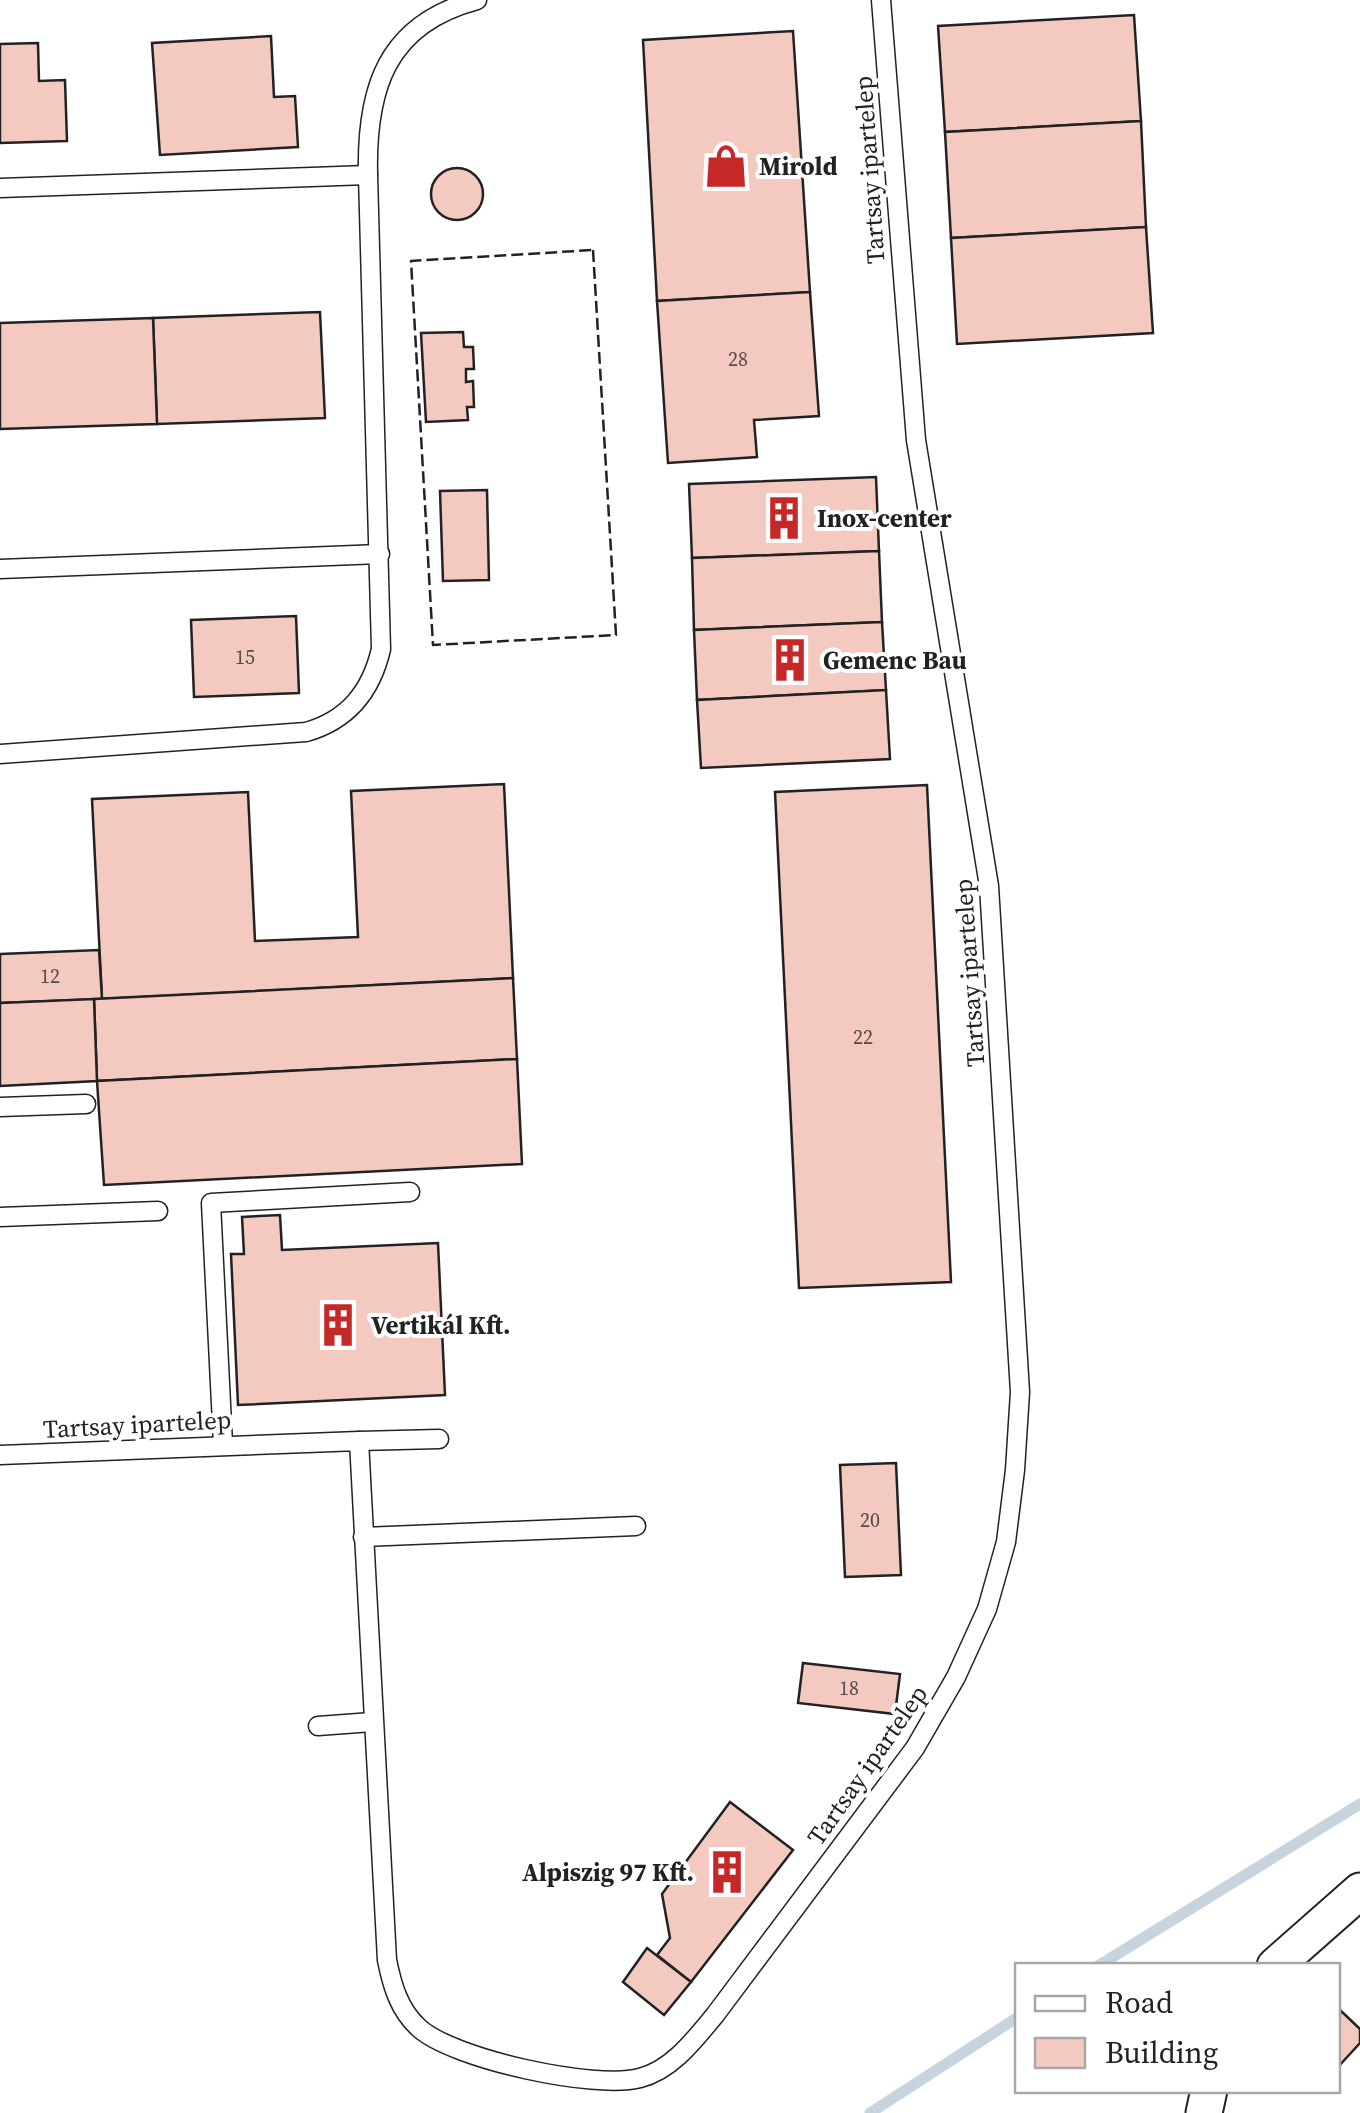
<svg xmlns="http://www.w3.org/2000/svg" width="1360" height="2113" font-family="'Source Serif 4',serif">
  <rect width="100%" height="100%" fill="#fff"/>
  <g fill="none" stroke-linecap="round" stroke-linejoin="round">
    <g stroke="#c7d3dd" stroke-width="11">
      <path d="M1098 1966 1360 1804"/>
      <path d="M870 2113 1018 2017"/>
    </g>
  </g>
  <g fill="#f3c9c0" stroke="#222" stroke-width="2.5">
    <path d="M1134 15 1141 121 945 132 938 26Z"/>
    <path d="M793 31 810 292 657 301 643 40Z"/>
    <path d="M271 36 274 97 295 96 298 147 160 155 152 43Z"/>
    <path d="M38 43 39 81 65 80 67 141 0 143V44Z"/>
    <path d="M1141 121 1146 227 951 238 945 132Z"/>
    <circle cx="457" cy="194" r="26"/>
    <path d="M1146 227 1153 333 957 344 951 238Z"/>
    <path d="M810 292 819 416 754 420 757 457 668 463 657 301Z"/>
    <path d="M320 312 325 418 157 424 153 318Z"/>
    <path d="M153 318 157 424 0 429V323Z"/>
    <path d="M463 332 464 347H473L474 369H466V382L473 381 474 407H467L468 420 426 422 421 333Z"/>
    <path d="M876 477 879 551 692 558 689 484Z"/>
    <path d="M487 490 489 580 443 581 440 491Z"/>
    <path d="M879 551 882 622 694 630 692 558Z"/>
    <path d="M296 616 299 693 194 697 191 620Z"/>
    <path d="M882 622 886 690 697 700 694 630Z"/>
    <path d="M886 690 890 759 701 768 697 700Z"/>
    <path d="M504 784 513 978 102 999 92 799 248 792 255 941 358 937 351 791Z"/>
    <path d="M927 785 951 1282 799 1288 775 792Z"/>
    <path d="M99 950 102 999 0 1003V954Z"/>
    <path d="M513 978 517 1059 97 1081 94 999Z"/>
    <path d="M94 999 97 1081 0 1086V1003Z"/>
    <path d="M517 1059 522 1164 104 1185 97 1081Z"/>
    <path d="M280 1215 282 1250 438 1243 445 1395 238 1405 231 1254H244L242 1217Z"/>
    <path d="M896 1463 901 1575 845 1577 840 1465Z"/>
    <path d="M803 1663 900 1674 895 1714 798 1703Z"/>
    <path d="M730 1802 793 1850 691 1982 657 1955 670 1938 662 1894Z"/>
    <path d="M647 1948 691 1982 664 2015 623 1982Z"/>
    <path d="M1340 2010 1360 2029V2043L1338 2067Z"/>
  </g>
  <g fill="none" stroke-linecap="round" stroke-linejoin="round">
    <g stroke="#222" stroke-width="21">
      <g id="lane">
        <path d="M0 188 368 175"/>
        <path d="M0 569 380 554"/>
        <path d="M0 754 306 732C348 720 371 692 381 649L368 175C366 89 386 24 477 0"/>
        <path d="M0 1107 86 1104"/>
        <path d="M0 1217 158 1211"/>
        <path d="M359 1441 439 1439"/>
        <path d="M223 1444 211 1203 410 1192"/>
        <path d="M0 1455 359 1441 387 1960C392 1985 399 2010 419 2028 453 2059 595 2090 640 2078 672 2070 695 2039 715 2015L915 1748 956 1677 987 1609 1006 1542 1015 1470 1020 1392 989 886 916 440 881 0"/>
        <path d="M363 1537 636 1526"/>
        <path d="M318 1726 372 1722"/>
      </g>
    </g>
    <g stroke="#222" stroke-width="39">
      <g id="street">
        <path d="M1275 1966 1360 1891"/>
        <path d="M1204 2113 1209 2090"/>
      </g>
    </g>
    <use href="#lane" stroke="#fff" stroke-width="18"/>
    <use href="#street" stroke="#fff" stroke-width="35"/>
    <path stroke="#222" stroke-width="2.5" stroke-dasharray="12 5" stroke-linecap="butt" d="M593 250 616 635 433 645 411 261Z"/>
  </g>
  <defs>
    <g id="shop-bare" transform="scale(3.45)"><path d="M-5-2.5h2.3a2.7 3.5 0 0 1 5.4 0H5L5.5 6h-11ZM-1.5-2.5h3a1.5 2.3 0 0 0-3 0Z" fill="#c62828" stroke="#fff" stroke-width="2.5" paint-order="stroke"/></g>
    <g id="building-bare" transform="scale(3.45)"><path d="M-4-6H4V6H1V3H-1V6H-4ZM-2.5-4.3h1.7v1.8h-1.7ZM.8-4.3h1.7v1.8H.8ZM-2.5-1h1.7V.8h-1.7ZM.8-1h1.7V.8H.8Z" fill="#c62828" stroke="#fff" stroke-width="2.5" paint-order="stroke"/></g>
  </defs>
  <g fill-rule="evenodd">
    <use href="#shop-bare" x="726" y="166"/>
    <use href="#building-bare" x="784" y="518"/>
    <use href="#building-bare" x="790" y="660"/>
    <use href="#building-bare" x="338" y="1325"/>
    <use href="#building-bare" x="727" y="1872"/>
  </g>
  <g text-anchor="middle" stroke-width="8" stroke-linejoin="round" paint-order="stroke">
    <g font-size="20" fill="#564c4a">
      <text x="738" y="366">28</text>
      <text x="245" y="664">15</text>
      <text x="50" y="983">12</text>
      <text x="863" y="1044">22</text>
      <text x="870" y="1527">20</text>
      <text x="849" y="1695">18</text>
    </g>
    <g font-size="25" font-weight="bold" fill="#222" stroke="#fff" text-anchor="start">
      <text x="759" y="175">Mirold</text>
      <text x="817" y="527">Inox-center</text>
      <text x="823" y="669">Gemenc Bau</text>
      <text x="371" y="1334">Vertikál Kft.</text>
      <text x="694" y="1881" text-anchor="end">Alpiszig 97 Kft.</text>
    </g>
    <g font-size="25" fill="#222" stroke="#fff">
      <text transform="translate(869 170) rotate(-94)" y="9">Tartsay ipartelep</text>
      <text transform="translate(969 973) rotate(-94)" y="9">Tartsay ipartelep</text>
      <text transform="translate(137 1424) rotate(-3)" y="9">Tartsay ipartelep</text>
      <text transform="translate(867 1765) rotate(-55)" y="9">Tartsay ipartelep</text>
    </g>
  </g>
  <rect x="1015" y="1963" width="325" height="130" fill="#ffffff" stroke="#a7a7a7" stroke-width="2.5"/>
  <rect x="1035" y="1996" width="50" height="15" fill="#ffffff" stroke="#a7a7a7" stroke-width="2.5"/>
  <text x="1105" y="2013" font-size="30" fill="#222222">Road</text>
  <rect x="1035" y="2038" width="50" height="30" fill="#f3c9c0" stroke="#a7a7a7" stroke-width="2.5"/>
  <text x="1105" y="2063" font-size="30" fill="#222222">Building</text>
</svg>
